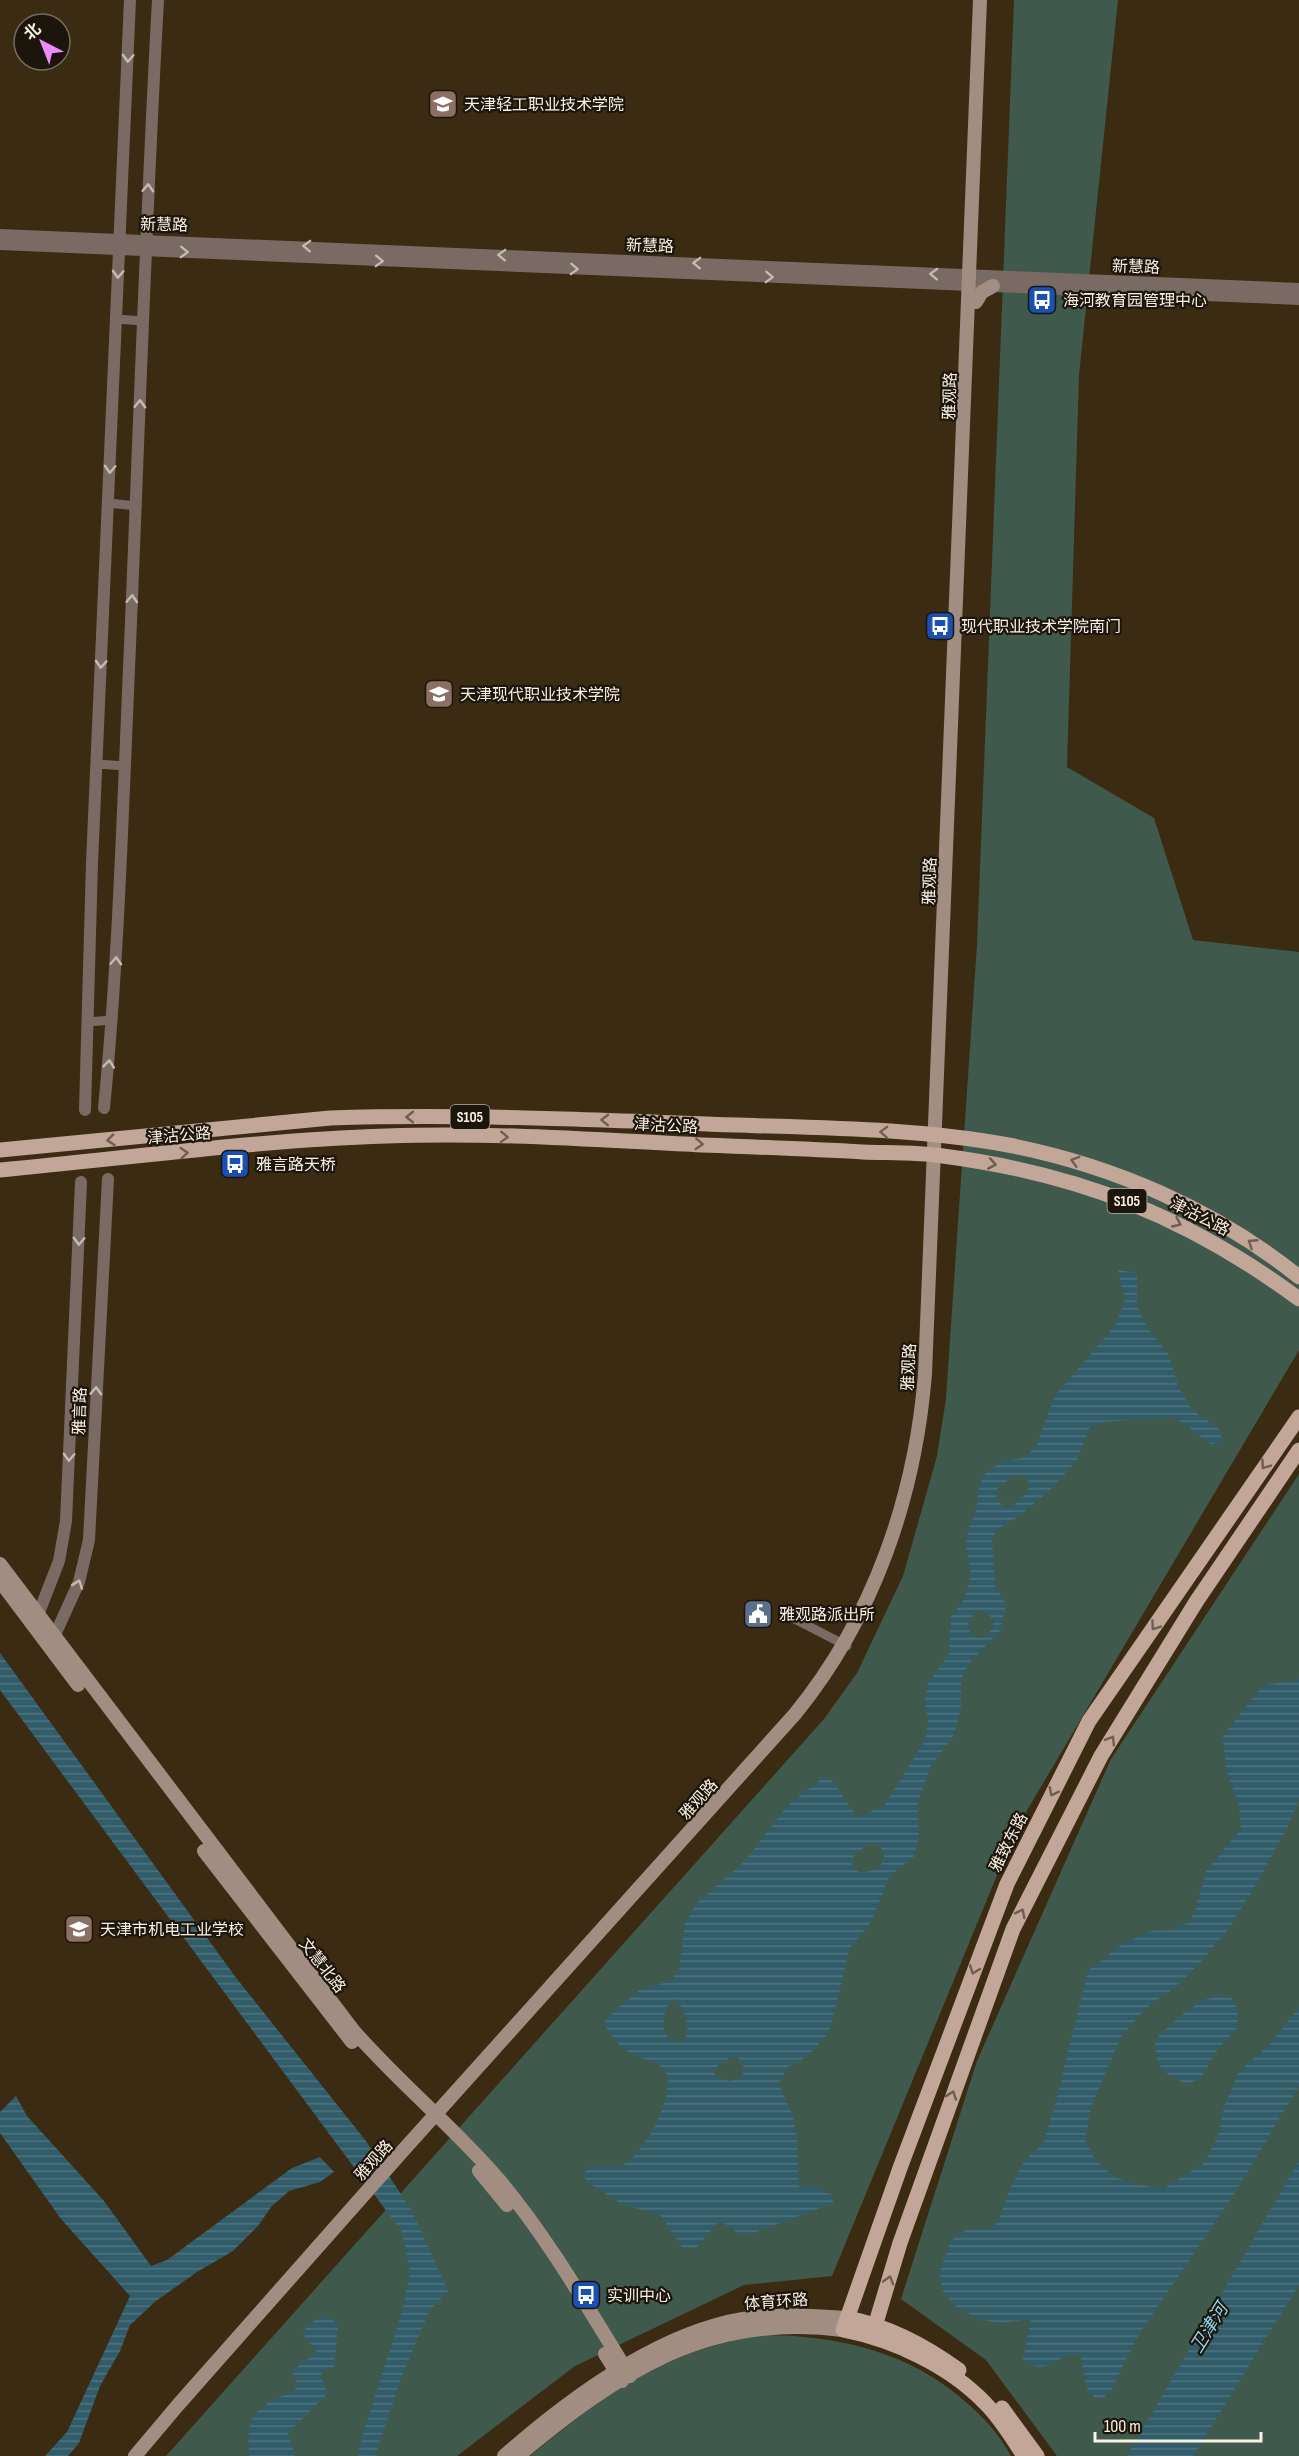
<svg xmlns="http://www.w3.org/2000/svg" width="1299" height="2456" font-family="'Sofia Sans Condensed','Noto Sans SC',sans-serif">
  <defs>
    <pattern id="water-rules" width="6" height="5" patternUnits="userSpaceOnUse" patternTransform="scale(1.5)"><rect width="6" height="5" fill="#315c6a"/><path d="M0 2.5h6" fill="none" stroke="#50747f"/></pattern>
  </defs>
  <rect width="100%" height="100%" fill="#3b2b12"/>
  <g fill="#3f5a4c">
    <path d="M1014 0H1118L1079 375 1067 767 1154 818 1193 940 1299 952V1350L1016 1829 832 2276 744 2285 575 2366 457 2456H166L824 1719 857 1673 903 1576 937 1456 946 1399 977 945Z"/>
    <path d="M1299 1474V2456H1057L986 2360 901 2299 977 2061 1111 1759Z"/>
    <path d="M761 2335C837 2335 909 2351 967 2403 984 2418 1000 2435 1011 2456H530C606 2394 662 2352 761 2335Z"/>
  </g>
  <g fill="url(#water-rules)" fill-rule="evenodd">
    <path d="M1118 1270 1137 1273V1307L1149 1330 1169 1355 1178 1387 1192 1410 1218 1428 1223 1442 1211 1444 1174 1417 1103 1422 1090 1427 1077 1460 1051 1489 1017 1518 999 1528 992 1538 995 1586 1006 1604 1000 1631 971 1661 961 1679V1707L954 1735 931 1766 918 1801 919 1837 914 1856 889 1877 871 1922 850 1948 829 2033 806 2057 786 2068 779 2085 792 2113 797 2136 799 2187H814L832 2195 833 2203 756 2232 740 2235 720 2220 696 2248 682 2247 661 2216 620 2203 590 2184 583 2176 588 2167C596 2166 614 2168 620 2166 643 2160 678 2091 665 2071 658 2060 643 2060 632 2054 620 2048 611 2036 604 2024L610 2015 641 1989 668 1982 679 1971 685 1923 697 1903 745 1861 787 1806 825 1776C841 1785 844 1803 858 1817L884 1806 925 1740 928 1721 925 1700 928 1683 949 1654 951 1617 965 1598 971 1574 966 1548 968 1530 977 1508 979 1485 986 1472 1004 1461 1023 1458 1036 1447 1055 1396 1116 1324 1125 1300ZM1016 1475 1023 1476 1029 1482 1028 1492 1013 1506 1004 1508 996 1497 998 1487ZM977 1611 987 1613 994 1620 992 1629 985 1637 977 1638 970 1632 968 1622ZM872 1842 881 1847 884 1857 880 1868 862 1873 855 1870 851 1862 856 1853ZM675 1999C686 2010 691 2028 684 2042L669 2039 664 2031C664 2019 663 2005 675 1999ZM732 2056 739 2059 744 2068 742 2078 729 2081 716 2076 712 2070Z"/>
    <path d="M0 1653 237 1979 366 2141 412 2211 448 2291 429 2311 402 2376 375 2456H358L362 2437 402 2312 410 2272 402 2232 0 1690Z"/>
    <path d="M1299 1679V1799L1290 1822 1257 1883 1228 1930 1197 1966 1173 1989 1145 2009 1121 2037 1091 2107 1085 2140 1093 2156 1112 2176 1134 2184 1163 2189 1204 2163 1217 2138 1225 2104 1239 2072 1271 2043 1299 2007V2086L1233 2196 1139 2334 1111 2390 1104 2397 1096 2398 1088 2392 1080 2355C1057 2351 1050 2379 1023 2360L1031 2319 1001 2323 982 2320 957 2308 943 2292 939 2273 951 2241 966 2230 990 2229 998 2222 1011 2187 1025 2160 1043 2144 1053 2113 1088 1971 1121 1945 1151 1931 1171 1930 1189 1922 1195 1912 1206 1871 1241 1829 1239 1806 1226 1769 1223 1736 1255 1695 1266 1685Z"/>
    <path d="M1220 1995 1231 1998 1238 2009V2027L1215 2053 1201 2078 1187 2084C1162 2073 1156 2068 1155 2040 1175 2021 1193 2001 1220 1995Z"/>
    <path d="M16 2096 27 2116 104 2201 151 2266 167 2260 292 2168 320 2157 334 2172 320 2182 289 2191 271 2207 258 2226 233 2251 197 2272 156 2301 130 2325 120 2351 100 2386 79 2443 68 2456H45L67 2432 130 2296 61 2219 0 2133V2112Z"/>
    <path d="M1299 2161V2285L1193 2456H1127Z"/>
    <path d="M320 2317 331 2318 338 2326 334 2368 325 2369 320 2376 328 2393 288 2433 295 2456H249C248 2425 247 2412 278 2398 286 2394 292 2393 298 2386L292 2371 317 2352 303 2335 307 2325Z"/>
  </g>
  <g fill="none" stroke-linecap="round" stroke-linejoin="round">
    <g stroke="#796b64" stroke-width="9">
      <path d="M116 319 143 321"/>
      <path d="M108 503 137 506"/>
      <path d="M97 764 125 766"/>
      <path d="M87 1022 113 1020"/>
      <path d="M787 1615 847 1646"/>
    </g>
    <g stroke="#796b64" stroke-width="12">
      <path d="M0 235 1299 289"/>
      <path d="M0 244 1299 299"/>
      <path d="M104 1108C119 955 123 801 130 646 139 431 146 215 158 0"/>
      <path d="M85 1110 92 863 130 0"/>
      <path d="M38 1615 59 1561 66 1521 81 1182"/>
      <path d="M54 1637 79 1582 89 1540 108 1179"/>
    </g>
    <g stroke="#a28d82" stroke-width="14">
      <path d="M976 302 982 292 993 286"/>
      <path d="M0 1564 353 2030C399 2083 455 2128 500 2181 550 2241 589 2310 630 2376"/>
      <path d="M0 1581 78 1685"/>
      <path d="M204 1851 352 2042"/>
      <path d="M479 2171 507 2205"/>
      <path d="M605 2354 622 2381"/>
      <path d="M135 2456 178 2405 399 2155 795 1714C874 1617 915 1497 925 1374L980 0"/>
      <path d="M504 2456C571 2397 665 2327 756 2317 787 2314 818 2316 848 2318"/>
      <path d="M518 2456C618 2373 708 2312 843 2330"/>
    </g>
    <g stroke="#c2a798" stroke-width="15">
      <path d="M0 1150 330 1118C455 1114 581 1119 707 1124 807 1128 910 1127 1008 1145 1112 1165 1216 1210 1299 1277"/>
      <path d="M0 1170C129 1158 258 1140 387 1136 492 1132 598 1140 702 1145 756 1147 809 1149 863 1152 889 1153 917 1152 943 1156 1080 1174 1188 1217 1299 1299"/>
      <path d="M848 2318C888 2326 926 2346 959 2370"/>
      <path d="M872 2336 900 2243 1013 1929 1101 1756 1196 1602 1299 1450"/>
      <path d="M1002 2408 1037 2456"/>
      <path d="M1024 2456C1012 2438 1001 2419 986 2404 950 2366 894 2340 843 2330L900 2168 1007 1884 1089 1721 1299 1417"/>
    </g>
  </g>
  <defs><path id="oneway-chevron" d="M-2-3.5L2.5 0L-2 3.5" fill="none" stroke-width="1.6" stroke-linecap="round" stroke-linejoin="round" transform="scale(1.5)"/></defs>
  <g stroke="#c7bbb0">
    <use href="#oneway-chevron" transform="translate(128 58) rotate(93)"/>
    <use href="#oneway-chevron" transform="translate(148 188) rotate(-87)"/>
    <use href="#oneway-chevron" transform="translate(307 246) rotate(-178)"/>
    <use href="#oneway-chevron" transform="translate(184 252) rotate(2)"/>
    <use href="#oneway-chevron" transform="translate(502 255) rotate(-178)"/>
    <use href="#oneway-chevron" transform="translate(379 261) rotate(2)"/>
    <use href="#oneway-chevron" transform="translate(697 263) rotate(-178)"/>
    <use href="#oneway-chevron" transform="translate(574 269) rotate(2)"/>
    <use href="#oneway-chevron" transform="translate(118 274) rotate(93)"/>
    <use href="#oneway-chevron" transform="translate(934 274) rotate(-178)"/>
    <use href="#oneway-chevron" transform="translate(769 277) rotate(2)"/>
    <use href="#oneway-chevron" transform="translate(140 404) rotate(-88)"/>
    <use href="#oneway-chevron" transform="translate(110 469) rotate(92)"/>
    <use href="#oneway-chevron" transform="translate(132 599) rotate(-87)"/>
    <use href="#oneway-chevron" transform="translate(101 664) rotate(93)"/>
    <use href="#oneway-chevron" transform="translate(116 961) rotate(-87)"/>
    <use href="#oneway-chevron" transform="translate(109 1064) rotate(-84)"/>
    <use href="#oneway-chevron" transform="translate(79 1241) rotate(92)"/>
    <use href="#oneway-chevron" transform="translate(96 1391) rotate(-88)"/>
    <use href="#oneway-chevron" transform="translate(69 1457) rotate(92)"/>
    <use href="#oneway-chevron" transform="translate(78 1584) rotate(-71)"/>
  </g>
  <g stroke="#6f5e52">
    <use href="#oneway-chevron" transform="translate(410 1117) rotate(-180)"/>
    <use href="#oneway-chevron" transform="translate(605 1120) rotate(-179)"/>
    <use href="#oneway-chevron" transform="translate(884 1132) rotate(-178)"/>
    <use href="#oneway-chevron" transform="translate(504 1137) rotate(2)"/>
    <use href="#oneway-chevron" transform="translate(111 1140) rotate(174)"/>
    <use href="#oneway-chevron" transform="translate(699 1144) rotate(3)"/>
    <use href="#oneway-chevron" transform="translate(184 1153) rotate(-5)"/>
    <use href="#oneway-chevron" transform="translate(1075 1161) rotate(-164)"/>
    <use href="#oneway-chevron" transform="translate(992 1164) rotate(10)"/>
    <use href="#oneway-chevron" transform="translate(1177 1223) rotate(25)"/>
    <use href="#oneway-chevron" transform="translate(1252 1243) rotate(-147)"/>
    <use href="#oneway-chevron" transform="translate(1265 1465) rotate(125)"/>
    <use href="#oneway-chevron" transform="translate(1155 1626) rotate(125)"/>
    <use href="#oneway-chevron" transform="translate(1111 1740) rotate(-58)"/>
    <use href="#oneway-chevron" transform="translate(1053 1792) rotate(117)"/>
    <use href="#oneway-chevron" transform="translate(1021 1913) rotate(-63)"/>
    <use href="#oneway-chevron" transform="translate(974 1970) rotate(111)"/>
    <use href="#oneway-chevron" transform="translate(952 2095) rotate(-71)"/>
    <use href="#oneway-chevron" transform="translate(889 2280) rotate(-74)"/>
  </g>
  <defs>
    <g id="university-square" transform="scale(1.5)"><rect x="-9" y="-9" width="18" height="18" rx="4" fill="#8d6e63" stroke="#1c150b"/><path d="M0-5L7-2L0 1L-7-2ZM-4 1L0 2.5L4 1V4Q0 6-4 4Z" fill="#fff"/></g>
    <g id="bus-square" transform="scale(1.5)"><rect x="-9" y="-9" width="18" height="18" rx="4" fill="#1a4fb4" stroke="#1c150b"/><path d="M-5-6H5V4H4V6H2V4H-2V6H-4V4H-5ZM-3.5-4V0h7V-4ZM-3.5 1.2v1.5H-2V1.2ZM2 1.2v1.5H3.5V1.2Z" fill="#fff"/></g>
    <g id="civic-square" transform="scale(1.5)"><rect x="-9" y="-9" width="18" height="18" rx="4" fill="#5c6f8a" stroke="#1c150b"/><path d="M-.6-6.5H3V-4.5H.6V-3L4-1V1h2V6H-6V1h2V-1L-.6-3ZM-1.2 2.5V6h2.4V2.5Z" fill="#fff"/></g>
    <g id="school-square" transform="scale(1.5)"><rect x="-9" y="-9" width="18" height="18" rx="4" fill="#8d6e63" stroke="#1c150b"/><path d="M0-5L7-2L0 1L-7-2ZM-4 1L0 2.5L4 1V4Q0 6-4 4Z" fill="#fff"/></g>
  </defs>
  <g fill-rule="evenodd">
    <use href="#university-square" x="443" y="104"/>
    <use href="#bus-square" x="1042" y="300"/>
    <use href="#bus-square" x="940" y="626"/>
    <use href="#university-square" x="439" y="694"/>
    <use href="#bus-square" x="235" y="1164"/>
    <use href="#civic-square" x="758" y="1614"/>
    <use href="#school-square" x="79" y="1929"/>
    <use href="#bus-square" x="586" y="2295"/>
  </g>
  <g text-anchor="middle" stroke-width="4.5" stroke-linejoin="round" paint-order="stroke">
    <g fill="#1c150b" stroke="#b8aea2" stroke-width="1.5">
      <rect x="450.5" y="1105" width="39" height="24" rx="4.5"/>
      <rect x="1107.5" y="1189" width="39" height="24" rx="4.5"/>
    </g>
    <g font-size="15" font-weight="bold" fill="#fbf0e2">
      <text x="470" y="1122">S105</text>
      <text x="1127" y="1206">S105</text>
    </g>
    <g font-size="16" fill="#fbf0e2" stroke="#1c150b" text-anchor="start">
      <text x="464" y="110">天津轻工职业技术学院</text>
      <text x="1063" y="306">海河教育园管理中心</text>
      <text x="961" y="632">现代职业技术学院南门</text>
      <text x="460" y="700">天津现代职业技术学院</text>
      <text x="256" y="1170">雅言路天桥</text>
      <text x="779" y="1620">雅观路派出所</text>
      <text x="100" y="1935">天津市机电工业学校</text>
      <text x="607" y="2301">实训中心</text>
    </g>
    <g font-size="16" fill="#fbf0e2" stroke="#1c150b">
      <text transform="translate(164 224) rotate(1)" y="6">新慧路</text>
      <text transform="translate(650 245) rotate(2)" y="6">新慧路</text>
      <text transform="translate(1136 266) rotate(2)" y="6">新慧路</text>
      <text transform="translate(949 396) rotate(-88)" y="6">雅观路</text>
      <text transform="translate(929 881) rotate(-88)" y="6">雅观路</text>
      <text transform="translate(666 1125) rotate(3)" y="6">津沽公路</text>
      <text transform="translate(179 1135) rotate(-5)" y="6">津沽公路</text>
      <text transform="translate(1200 1216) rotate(27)" y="6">津沽公路</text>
      <text transform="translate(908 1367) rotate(-87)" y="6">雅观路</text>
      <text transform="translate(79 1411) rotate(-88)" y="6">雅言路</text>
      <text transform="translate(698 1799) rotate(-48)" y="6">雅观路</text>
      <text transform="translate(1008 1842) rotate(-63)" y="6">雅致东路</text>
      <text transform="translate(323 1965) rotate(52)" y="6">文慧北路</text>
      <text transform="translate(373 2160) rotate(-48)" y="6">雅观路</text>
      <text transform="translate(776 2301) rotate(-4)" y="6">体育环路</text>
    </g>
    <g font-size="18" font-style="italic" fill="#8dd9f1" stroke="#1c150b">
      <text transform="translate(1209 2328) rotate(-58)" y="6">卫津河</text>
    </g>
  </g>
  <g transform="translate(42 42) rotate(318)"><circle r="28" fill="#1c150b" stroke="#756d61" stroke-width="1.5"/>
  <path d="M0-4.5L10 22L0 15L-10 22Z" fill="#ec8cfb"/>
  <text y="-9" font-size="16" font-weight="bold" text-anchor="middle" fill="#fbf0e2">北</text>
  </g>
  <path d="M1095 2432v9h166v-9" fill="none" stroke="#fbf0e2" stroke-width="3"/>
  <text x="1104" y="2432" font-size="18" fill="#fbf0e2" stroke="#1c150b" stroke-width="4.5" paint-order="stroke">100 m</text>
</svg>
